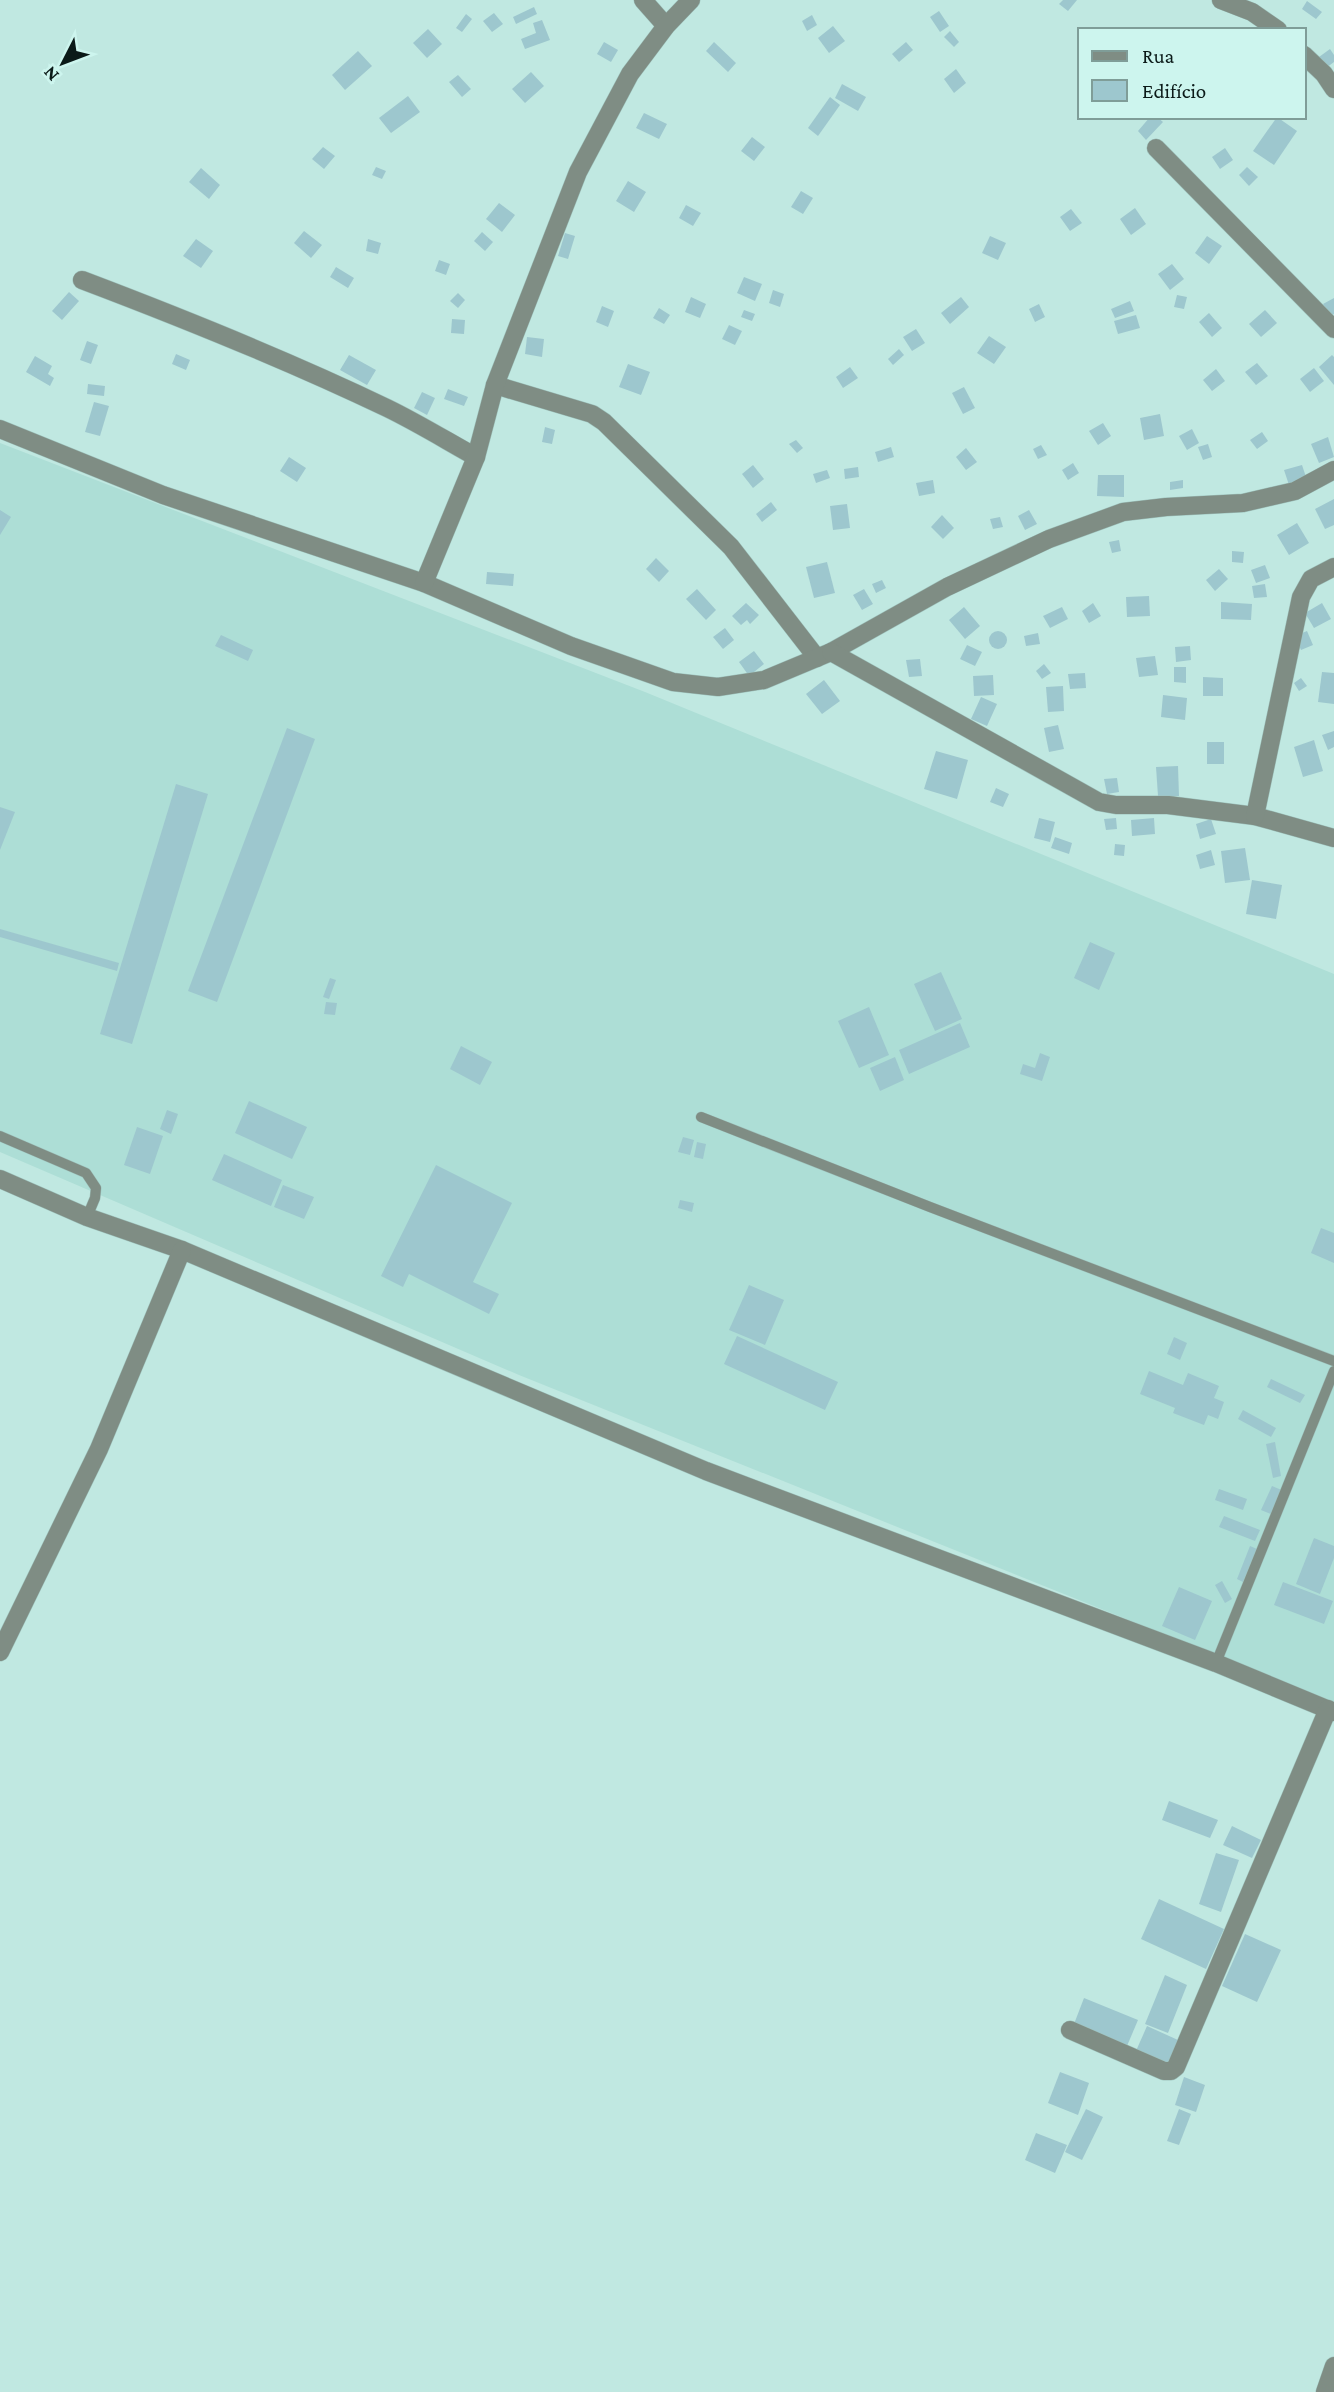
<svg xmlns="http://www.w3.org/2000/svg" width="1334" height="2392" font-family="'Crimson Pro',serif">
  <rect width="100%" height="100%" fill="#c0e8e1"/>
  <path fill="#added6" d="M0 443 645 692 1334 974V1706L1211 1653 519 1375 0 1152Z"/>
  <g fill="#9dc7ce">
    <path d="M1063 0H1077L1068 11 1059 4Z"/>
    <path d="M1307 1 1322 12 1316 19 1302 9Z"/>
    <path d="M534 7 537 14 516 24 513 17Z"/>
    <path d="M939 11 949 26 940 32 930 17Z"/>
    <path d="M494 13 503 24 492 32 483 21Z"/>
    <path d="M466 14 472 19 462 32 456 28Z"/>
    <path d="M812 15 817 25 807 31 802 21Z"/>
    <path d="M542 20 550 40 525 49 521 39 536 33 533 23Z"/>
    <path d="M833 26 845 41 829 53 818 38Z"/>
    <path d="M428 29 442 44 427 58 413 43Z"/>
    <path d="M950 31 959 42 954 47 944 37Z"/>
    <path d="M604 42 618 50 611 62 597 54Z"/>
    <path d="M714 42 736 63 728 72 706 51Z"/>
    <path d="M906 42 913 50 899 62 892 54Z"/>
    <path d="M1330 49 1334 55V62L1326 68 1319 57Z"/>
    <path d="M358 51 372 66 345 90 332 75Z"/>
    <path d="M956 69 966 83 954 93 944 79Z"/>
    <path d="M531 72 544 86 525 103 512 89Z"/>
    <path d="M458 75 471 89 462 97 449 82Z"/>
    <path d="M842 84 866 97 858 111 835 98Z"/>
    <path d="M408 96 420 112 391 133 379 118Z"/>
    <path d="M830 97 840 105 818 136 808 128Z"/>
    <path d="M644 113 667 124 659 139 636 128Z"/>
    <path d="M1150 117H1157L1163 122 1146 140 1138 131Z"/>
    <path d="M1277 117 1297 131 1274 165 1253 151Z"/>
    <path d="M752 137 765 147 754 161 741 151Z"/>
    <path d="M323 147 335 156 324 169 312 159Z"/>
    <path d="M1225 148 1233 160 1220 169 1212 157Z"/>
    <path d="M376 167 386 171 382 179 372 175Z"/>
    <path d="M1247 167 1258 177 1249 186 1239 175Z"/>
    <path d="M201 168 220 185 209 199 189 182Z"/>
    <path d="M628 181 646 192 634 212 616 201Z"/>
    <path d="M801 191 813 198 803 214 791 207Z"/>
    <path d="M499 203 515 215 502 232 486 219Z"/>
    <path d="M686 205 701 213 693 226 679 218Z"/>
    <path d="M1135 208 1146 224 1131 235 1120 219Z"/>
    <path d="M1071 209 1082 223 1070 231 1060 217Z"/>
    <path d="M304 231 322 245 311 258 294 243Z"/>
    <path d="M482 232 493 242 485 251 474 241Z"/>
    <path d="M565 233 575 236 568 259 558 256Z"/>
    <path d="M990 236 1006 243 998 260 982 253Z"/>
    <path d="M1207 236 1222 246 1209 264 1195 253Z"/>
    <path d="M196 239 213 251 201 268 183 256Z"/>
    <path d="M368 239 381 243 378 254 366 251Z"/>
    <path d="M439 260 450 264 446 275 435 271Z"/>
    <path d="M1172 264 1184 279 1170 290 1158 274Z"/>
    <path d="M336 267 354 278 348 288 330 277Z"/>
    <path d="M744 277 762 284 755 301 737 293Z"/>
    <path d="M773 290 784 294 780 307 769 303Z"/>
    <path d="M69 292 79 301 62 320 52 311Z"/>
    <path d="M458 293 465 300 458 308 450 301Z"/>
    <path d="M1177 295 1187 297 1184 309 1174 307Z"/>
    <path d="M691 297 706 304 700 318 685 312Z"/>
    <path d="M961 297 969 307 950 324 941 313Z"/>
    <path d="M1334 298V314L1331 316 1323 304Z"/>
    <path d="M1130 301 1134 311 1115 318 1111 309Z"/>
    <path d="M1039 304 1045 317 1035 322 1029 309Z"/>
    <path d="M602 306 614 311 608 327 596 322Z"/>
    <path d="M659 308 670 315 664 324 653 318Z"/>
    <path d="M744 310 755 314 752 321 741 317Z"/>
    <path d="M1265 310 1277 323 1261 337 1249 324Z"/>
    <path d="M1209 313 1222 328 1212 337 1199 322Z"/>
    <path d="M1136 315 1140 328 1118 334 1114 321Z"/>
    <path d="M452 319 465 320 464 334 451 333Z"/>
    <path d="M729 325 742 331 735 345 722 339Z"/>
    <path d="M916 329 925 343 912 351 903 337Z"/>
    <path d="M989 336 1006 347 994 364 977 353Z"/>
    <path d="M527 337 544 339 542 357 525 354Z"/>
    <path d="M87 341 98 345 91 364 80 360Z"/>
    <path d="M899 349 904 355 893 365 888 359Z"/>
    <path d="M176 354 190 360 186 370 172 364Z"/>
    <path d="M349 355 376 370 367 385 340 370Z"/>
    <path d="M1332 355 1334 357V385L1319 367Z"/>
    <path d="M35 356 52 366 48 374 54 378 50 386 26 372Z"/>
    <path d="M1257 363 1268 376 1256 385 1245 372Z"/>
    <path d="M628 364 650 372 641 395 619 387Z"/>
    <path d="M850 367 858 378 843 388 836 377Z"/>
    <path d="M1314 368 1324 381 1310 392 1300 379Z"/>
    <path d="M1216 369 1225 381 1212 391 1203 380Z"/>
    <path d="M88 384 105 386 104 396 87 394Z"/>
    <path d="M964 387 975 408 963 414 952 393Z"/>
    <path d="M448 389 468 397 464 406 444 399Z"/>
    <path d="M422 392 435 398 427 415 414 408Z"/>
    <path d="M94 402 109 406 100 436 85 432Z"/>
    <path d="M1160 414 1164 436 1144 440 1140 418Z"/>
    <path d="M1103 423 1111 436 1098 445 1089 431Z"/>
    <path d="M545 427 555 430 552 444 542 442Z"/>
    <path d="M1192 429 1199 443 1187 450 1179 436Z"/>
    <path d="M1262 432 1268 441 1257 449 1250 440Z"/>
    <path d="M1328 437 1334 457 1319 463 1311 444Z"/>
    <path d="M796 440 803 448 797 453 789 444Z"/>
    <path d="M1208 444 1212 457 1203 460 1198 447Z"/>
    <path d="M1041 445 1047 455 1038 459 1033 449Z"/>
    <path d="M891 447 894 457 878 462 875 452Z"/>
    <path d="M966 448 977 462 966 470 956 457Z"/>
    <path d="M289 457 306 468 297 482 280 471Z"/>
    <path d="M1073 463 1079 473 1068 480 1062 470Z"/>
    <path d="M753 465 764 479 753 488 742 474Z"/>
    <path d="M1302 465 1307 480 1289 485 1284 470Z"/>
    <path d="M858 467 859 477 845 479 844 469Z"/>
    <path d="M827 470 830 478 816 483 813 474Z"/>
    <path d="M1098 475H1124V497L1097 496Z"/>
    <path d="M933 480 935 493 919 496 916 483Z"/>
    <path d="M1183 480V488L1170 490V482Z"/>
    <path d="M1334 499V525L1325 529 1315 509Z"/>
    <path d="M771 502 777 510 762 522 756 514Z"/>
    <path d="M847 504 850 528 833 530 830 506Z"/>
    <path d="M0 510 11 517 0 535Z"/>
    <path d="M1029 510 1037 524 1025 530 1018 516Z"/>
    <path d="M942 515 954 528 943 539 931 527Z"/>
    <path d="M1000 517 1003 527 993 529 990 519Z"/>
    <path d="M1297 523 1309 543 1289 555 1277 535Z"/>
    <path d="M1119 540 1121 551 1112 553 1109 542Z"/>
    <path d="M1232 551 1244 552 1243 563 1232 562Z"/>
    <path d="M656 558 669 571 659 582 646 569Z"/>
    <path d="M827 562 835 593 814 598 806 567Z"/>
    <path d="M1265 565 1270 578 1256 583 1251 570Z"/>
    <path d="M1219 569 1228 579 1215 591 1206 580Z"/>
    <path d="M487 572 514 574 513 586 486 584Z"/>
    <path d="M882 580 886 588 876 593 872 584Z"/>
    <path d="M1265 584 1267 597 1254 598 1252 586Z"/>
    <path d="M697 589 716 610 706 620 686 599Z"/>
    <path d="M864 589 873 604 862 610 853 595Z"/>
    <path d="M1149 596 1150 616 1127 617 1126 597Z"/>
    <path d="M1221 602 1252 604 1251 620 1221 619Z"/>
    <path d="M746 603 759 615 750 624 747 620 741 625 732 616Z"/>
    <path d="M1093 603 1101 616 1089 623 1082 611Z"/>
    <path d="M1322 603 1331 619 1314 628 1305 613Z"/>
    <path d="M964 607 980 626 965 639 949 620Z"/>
    <path d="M1062 607 1068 619 1050 628 1043 616Z"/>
    <path d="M725 628 734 640 723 649 713 637Z"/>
    <path d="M1307 631 1313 645 1301 650 1295 636Z"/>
    <circle cx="998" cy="640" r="9"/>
    <path d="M1038 633 1040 644 1026 646 1024 636Z"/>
    <path d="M221 635 253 650 248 661 215 646Z"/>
    <path d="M967 645 982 652 975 666 960 659Z"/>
    <path d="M1190 646 1191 660 1176 662 1175 647Z"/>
    <path d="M754 651 764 664 749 676 739 662Z"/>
    <path d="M1155 656 1158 675 1139 677 1136 658Z"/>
    <path d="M920 659 922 676 909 677 906 660Z"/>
    <path d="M1044 664 1051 673 1042 679 1036 671Z"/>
    <path d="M1174 667H1186V683L1174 682Z"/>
    <path d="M1322 672 1334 673V704L1318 702Z"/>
    <path d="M1085 673 1086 688 1070 689 1068 674Z"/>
    <path d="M993 675 994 695 974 696 973 676Z"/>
    <path d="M1203 677 1223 678V696H1203Z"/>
    <path d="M1301 678 1307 686 1299 691 1294 683Z"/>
    <path d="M824 680 840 701 822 714 806 694Z"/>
    <path d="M1063 686 1064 711 1048 712 1046 687Z"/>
    <path d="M1163 695 1187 698 1185 720 1161 717Z"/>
    <path d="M981 697 997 704 987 726 971 719Z"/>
    <path d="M1058 725 1064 749 1049 752 1044 728Z"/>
    <path d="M287 728 315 739 217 1002 188 991Z"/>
    <path d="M1334 731V747L1328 750 1322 735Z"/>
    <path d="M1314 740 1323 771 1303 777 1294 747Z"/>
    <rect x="1207" y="742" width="17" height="22"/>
    <path d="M936 751 968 760 957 799 924 789Z"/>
    <path d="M1178 766 1179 796H1158L1156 767Z"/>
    <path d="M1117 778 1119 792 1107 794 1104 779Z"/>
    <path d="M176 784 208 794 132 1044 100 1034Z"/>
    <path d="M996 788 1009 794 1003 807 990 802Z"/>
    <path d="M0 807 15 812 0 850Z"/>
    <path d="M1039 818 1055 822 1050 842 1034 838Z"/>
    <path d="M1116 818 1117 829 1106 830 1104 819Z"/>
    <path d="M1154 818 1155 834 1132 836 1131 820Z"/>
    <path d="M1211 819 1216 834 1200 839 1196 824Z"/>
    <path d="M1055 837 1072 843 1069 854 1051 848Z"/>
    <path d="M1115 844 1125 845 1124 856 1114 855Z"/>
    <path d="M1245 848 1250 880 1225 883 1221 851Z"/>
    <path d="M1211 850 1215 865 1200 869 1196 855Z"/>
    <path d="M1252 880 1282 885 1276 919 1246 914Z"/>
    <path d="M0 929 119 963 117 971 0 937Z"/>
    <path d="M1090 942 1115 953 1099 990 1074 978Z"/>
    <path d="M941 972 962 1019 935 1031 914 984Z"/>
    <path d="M330 978 336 980 329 999 323 997Z"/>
    <path d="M326 1002 337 1003 335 1015 324 1014Z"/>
    <path d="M869 1007 889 1055 859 1068 838 1021Z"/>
    <path d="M960 1023 970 1047 909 1074 899 1050Z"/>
    <path d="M461 1046 492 1062 480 1085 450 1069Z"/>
    <path d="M1040 1053 1050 1057 1042 1081 1020 1074 1023 1064 1035 1068Z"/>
    <path d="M895 1057 904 1080 880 1091 870 1068Z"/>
    <path d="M249 1101 307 1127 292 1159 235 1133Z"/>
    <path d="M167 1110 178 1114 171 1134 160 1129Z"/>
    <path d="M137 1127 163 1136 150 1174 124 1165Z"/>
    <path d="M683 1137 694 1140 690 1155 678 1152Z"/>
    <path d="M697 1142 706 1144 703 1159 694 1157Z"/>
    <path d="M224 1154 282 1180 271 1206 212 1180Z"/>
    <path d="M436 1165 512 1203 473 1282 499 1294 489 1314 409 1274 403 1287 381 1276Z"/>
    <path d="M283 1185 314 1197 304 1219 274 1207Z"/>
    <path d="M680 1200 694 1203 692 1212 678 1208Z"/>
    <path d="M1321 1228 1334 1233V1263L1311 1253Z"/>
    <path d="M749 1285 784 1300 765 1345 729 1330Z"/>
    <path d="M737 1336 838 1382 825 1410 724 1364Z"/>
    <path d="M1174 1337 1187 1343 1180 1360 1167 1354Z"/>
    <path d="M1149 1371 1183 1385 1188 1373 1219 1386 1214 1398 1224 1402 1218 1419 1208 1415 1204 1425 1173 1413 1175 1408 1140 1394Z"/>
    <path d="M1271 1379 1305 1395 1300 1403 1267 1387Z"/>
    <path d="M1243 1410 1276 1428 1271 1437 1238 1419Z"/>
    <path d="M1275 1442 1281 1476 1273 1478 1266 1444Z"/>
    <path d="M1272 1486 1284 1491 1273 1515 1261 1510Z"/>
    <path d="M1219 1489 1247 1499 1243 1510 1215 1500Z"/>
    <path d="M1224 1516 1260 1530 1255 1541 1219 1527Z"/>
    <path d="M1314 1538 1334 1546V1558L1320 1594 1296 1584Z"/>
    <path d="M1250 1546 1257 1549 1243 1582 1237 1579Z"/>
    <path d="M1222 1581 1232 1599 1225 1603 1215 1585Z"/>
    <path d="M1283 1582 1333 1601 1324 1624 1274 1605Z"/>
    <path d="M1179 1587 1212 1601 1195 1640 1162 1626Z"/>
    <path d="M1169 1801 1218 1820 1210 1838 1162 1820Z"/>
    <path d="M1232 1826 1261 1840 1252 1858 1223 1845Z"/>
    <path d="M1216 1853 1239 1860 1221 1912 1199 1904Z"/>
    <path d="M1159 1899 1224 1929 1206 1969 1141 1939Z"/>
    <path d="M1245 1934 1281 1950 1257 2002 1222 1986Z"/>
    <path d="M1165 1975 1187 1985 1168 2033 1145 2024Z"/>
    <path d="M1084 1998 1138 2020 1127 2046 1074 2024Z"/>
    <path d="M1147 2026 1178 2040 1168 2064 1136 2051Z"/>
    <path d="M1060 2072 1089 2083 1078 2115 1048 2103Z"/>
    <path d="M1184 2077 1205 2085 1196 2112 1175 2105Z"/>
    <path d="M1086 2109 1103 2117 1082 2160 1065 2152Z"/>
    <path d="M1179 2109 1191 2114 1179 2145 1167 2141Z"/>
    <path d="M1036 2133 1067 2145 1055 2173 1025 2160Z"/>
  </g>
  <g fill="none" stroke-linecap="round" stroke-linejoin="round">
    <g stroke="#9fc3bd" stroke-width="11">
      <g id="service">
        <path d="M701 1117 930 1207 1334 1361"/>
        <path d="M0 1136 86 1173 96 1188 95 1198 87 1217"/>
        <path d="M1216 1663 1334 1371"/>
      </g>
    </g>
    <g stroke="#9fc3bd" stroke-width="19">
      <g id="minor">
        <path d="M643 0 666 26"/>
        <path d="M1221 0 1252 12 1278 30"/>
        <path d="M1304 55 1324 74 1334 89"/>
        <path d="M1156 148 1334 329"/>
        <path d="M82 280C185 319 287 360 387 408 418 423 447 441 476 457"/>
        <path d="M495 385 592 414 604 422 731 547 817 658"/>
        <path d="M0 429 163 495 424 583 571 646 673 682 718 687 764 680 831 652 947 587 1049 539 1123 512 1166 507 1243 503 1295 491 1334 470"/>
        <path d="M424 583 476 457 495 385 578 172 630 74 666 26 691 0"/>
        <path d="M831 652 1099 802 1116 805H1168L1255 816 1334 838"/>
        <path d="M1255 816 1301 597 1311 579 1334 567"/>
        <path d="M0 1179 87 1217 182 1250 706 1471 1216 1663 1334 1712"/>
        <path d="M0 1652 99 1449 182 1250"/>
        <path d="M1070 2030 1164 2071H1171L1176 2067 1328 1709"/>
        <path d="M1325 2392 1334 2366"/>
      </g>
    </g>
    <use href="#service" stroke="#7f8d84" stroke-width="10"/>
    <use href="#minor" stroke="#7f8d84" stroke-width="18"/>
  </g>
  <rect x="1078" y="28" width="228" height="91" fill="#cdf5ee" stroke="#7f9d98" stroke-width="2"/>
  <rect x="1092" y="51" width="35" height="10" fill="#7f8d84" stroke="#7f9d98" stroke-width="2"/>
  <text x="1142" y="63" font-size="21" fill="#0b1a18">Rua</text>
  <rect x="1092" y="80" width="35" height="21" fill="#9dc7ce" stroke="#7f9d98" stroke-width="2"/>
  <text x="1142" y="98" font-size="21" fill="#0b1a18">Edifício</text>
  <g transform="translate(63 63) rotate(228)" stroke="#cdf5ee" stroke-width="5" paint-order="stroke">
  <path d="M0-5L12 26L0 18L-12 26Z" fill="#0b1a18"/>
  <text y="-10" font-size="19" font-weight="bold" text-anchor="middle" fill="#0b1a18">N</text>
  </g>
</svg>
